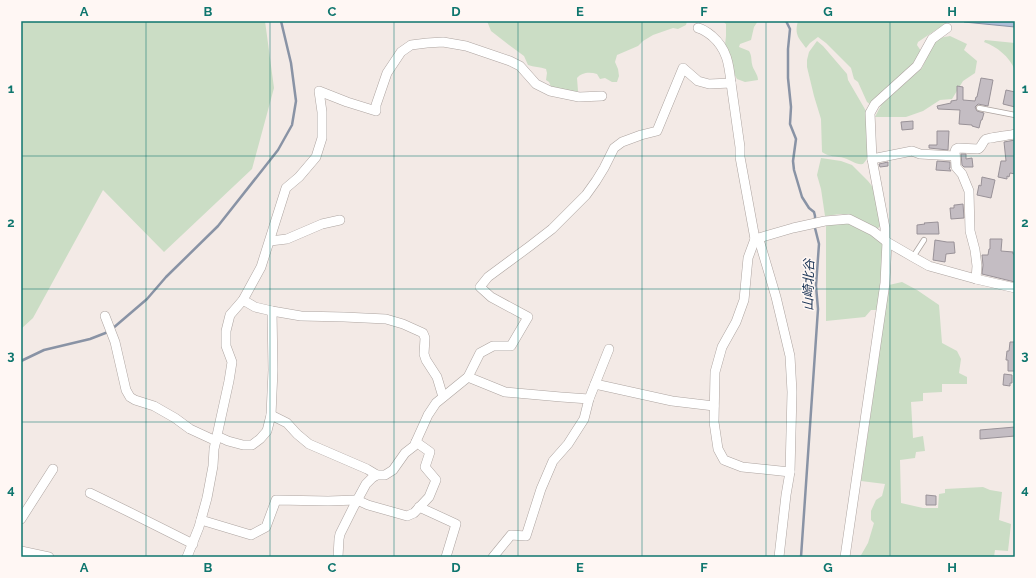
<svg xmlns="http://www.w3.org/2000/svg" width="1036" height="578" font-family="Raleway,'Noto Sans JP',sans-serif">
  <rect width="100%" height="100%" fill="#f3eae6"/>
  <g fill="#cbddc5">
    <path d="M21 21H265L274 88 252 169 164 252 103 190 33 318 21 329Z"/>
    <path d="M487 21H687L686 25 678 29 673 28 653 35 643 41 638 46 617 55 615 62 618 69 619 76 617 82H612L605 78 600 79 597 74C590 72 582 72 577 78L578 91 576 93 552 89 549 82 546 80 547 73 546 69C540 67 534 67 528 65L524 56 509 45 491 31Z"/>
    <path d="M723 21H758L754 27 751 40 740 44 739 47 749 51C752 56 751 59 752 64 753 70 758 74 758 80L745 82 737 79 732 70 725 45 726 36V24Z"/>
    <path d="M798 21H949L918 42 917 45 921 51 916 63 870 104 867 102 858 82 854 79 851 68 826 43 818 37 810 43 806 48C799 38 794 35 798 21Z"/>
    <path d="M950 36 967 44 964 50 977 61 975 73 963 81 952 99 940 100 923 111 906 117H875L879 109 882 104 922 68 934 43C939 38 943 37 950 36Z"/>
    <path d="M985 40 1015 43V70C1009 56 997 47 984 42Z"/>
    <path d="M817 41 823 46 847 74 848 80 866 111 869 151 867 159 863 164C856 165 851 160 844 158 837 156 828 157 822 152L821 119 814 96 807 67V60L809 52Z"/>
    <path d="M821 158 841 161 852 165 868 181 875 190 880 226 876 231 852 216 841 214 825 216 821 189 817 175Z"/>
    <path d="M846 223C853 225 878 237 882 242 887 249 879 299 878 310H871L865 317 826 321V225Z"/>
    <path d="M902 282 917 290 939 305 942 343 957 351 961 359 959 373 967 377V384H942V392L923 393V401L911 402 913 438 923 436 925 451 916 452 915 458 900 460 901 503 923 508H938L939 494 945 493V489L983 487 990 490 1002 492 999 520 1011 524 1008 551 995 550 994 557H860L868 543 874 523 871 520V511L876 500 882 496 885 484 861 481 889 285Z"/>
  </g>
  <path fill="#adbed7" stroke="#8993a5" d="M963 21H1015V27L964 22Z"/>
  <g fill="none" stroke-linecap="round" stroke-linejoin="round">
    <g stroke="#8993a5" stroke-width="2.5">
      <path d="M786 21 790 29 788 49V78L791 107 790 124 796 139 793 161 794 170 802 197 809 208 814 212 815 216V228L819 244 816 286 818 309 801 557"/>
      <path d="M112 329 147 299 166 277 218 226 278 150 292 125 296 101 291 63 281 21"/>
      <path d="M21 361 44 350 90 339 108 332"/>
    </g>
  </g>
  <g fill="#c4bdc3" stroke="#999298">
    <path d="M981 78 993 80 988 106 978 104 975 107 977 111 984 113 982 120H981L979 128 972 126V125L959 124 960 110 938 109 937 106 951 103V101L957 100V86L963 87V100L975 101 976 97H977Z"/>
    <path d="M1006 90 1015 92V107L1003 104Z"/>
    <path d="M913 121V129L902 130 901 122Z"/>
    <path d="M937 131H949L948 150 929 148V145H937Z"/>
    <path d="M1015 140V174L1010 173 1009 177 1007 176V179L998 177 1001 161H1006L1004 142Z"/>
    <path d="M961 154H966V159L972 158 973 167H964L962 165Z"/>
    <path d="M937 161 950 162V168H949L951 171 936 170Z"/>
    <path d="M888 162V166L880 167 879 164Z"/>
    <path d="M982 177 995 180 991 198 977 195 979 185 981 186Z"/>
    <path d="M963 204 964 218 951 219 950 208H954V205H955Z"/>
    <path d="M938 222 939 234H917V225L925 224 924 223Z"/>
    <path d="M990 239H1002L1001 251 1013 252V254H1015V282L982 274 983 265 982 255H988L989 249H990Z"/>
    <path d="M935 240 947 242H954L955 253 946 254 945 262 933 260Z"/>
    <path d="M1010 342H1015V371H1008V360H1006L1007 351H1009Z"/>
    <path d="M1004 374 1012 375V383H1010V386L1003 385Z"/>
    <path d="M1015 427V436L980 439V430Z"/>
    <path d="M926 495 936 496V505H926Z"/>
  </g>
  <g fill="none" stroke-linecap="round" stroke-linejoin="round">
    <g stroke="#ada4a0" stroke-width="6">
      <g id="service">
        <path d="M979 108 1015 115"/>
        <path d="M913 257 924 240"/>
      </g>
    </g>
    <g stroke="#ada4a0" stroke-width="10">
      <g id="minor">
        <path d="M698 28C703 29 707 32 712 36 727 49 729 64 731 83"/>
        <path d="M872 159 912 151 920 154 955 156"/>
        <path d="M755 239 793 228 825 221 849 219 873 231 887 242 913 257 929 266 976 279 1015 288"/>
        <path d="M755 239 760 243 776 297 790 356 792 392 790 472"/>
        <path d="M885 240V228L872 159 870 113 875 104 917 66 932 39 947 28"/>
        <path d="M270 241 287 239 322 224 340 220"/>
        <path d="M976 279 977 266 975 250 970 231 969 191 962 174 956 167 955 151 956 149 958 148 978 149C982 147 982 142 986 139 987 138 1011 135 1015 134"/>
        <path d="M243 300 255 307 272 311 301 316 344 317 386 319 403 324 423 333 425 338 424 354 426 360 437 377 443 397"/>
        <path d="M105 316 115 342 126 390 130 397 135 400 154 406 175 418 190 429 216 441"/>
        <path d="M468 377 505 392 561 397 589 399 595 384 672 401 714 406"/>
        <path d="M595 384 609 349"/>
        <path d="M271 415 287 423 297 434 309 444 367 469 377 475"/>
        <path d="M217 436 228 441 243 445H252L260 439 267 431 271 415 273 370 272 311"/>
        <path d="M90 493 127 511 193 544"/>
        <path d="M419 507 456 524 446 557"/>
        <path d="M21 519 53 469"/>
        <path d="M201 520 251 535 266 527 276 500 328 501 357 500 368 505 407 516 414 513 429 497 436 480 425 467 430 452 416 442"/>
        <path d="M21 551 49 557"/>
        <path d="M187 557 199 527 207 498 213 466 214 449 229 381 232 362 226 346V331L230 315 243 300 261 267 286 188 299 177 316 157 322 138V112L319 91 347 102 376 111V105L387 73 401 52 411 45 427 43 443 42 466 46 510 61 520 66 536 84 550 91 579 97 602 96"/>
        <path d="M338 557 339 539 340 534 354 506 366 484 372 478 377 475H385L393 470 405 453 414 446 428 415 436 403 468 377 480 353 493 346H511L528 317 491 297 480 287 488 277 530 246 552 229 586 195 596 181 604 168 614 148 622 142 641 135 657 131 683 68 698 81 709 84 731 83 740 147V157L755 239 748 258 744 300 736 322 722 347 715 372 714 422 718 449 724 460 742 467 790 472 786 495 779 557"/>
        <path d="M493 557 511 535 526 536 541 489 553 461 568 444 584 419 589 399"/>
        <path d="M845 557 885 283 887 242"/>
      </g>
    </g>
    <use href="#service" stroke="#fff" stroke-width="4.5"/>
    <use href="#minor" stroke="#fff" stroke-width="9"/>
  </g>
  <path fill="none" stroke="#0f766e" stroke-width="1" stroke-opacity="0.55" d="M146 21V557M270 21V557M394 21V557M518 21V557M642 21V557M766 21V557M890 21V557M21 156H1015M21 289H1015M21 422H1015"/>
  <g text-anchor="middle" stroke-width="3" stroke-linejoin="round" paint-order="stroke">
    <g font-size="13" font-style="italic" fill="#163052" stroke="#fff7f4">
      <text transform="translate(808 285) rotate(-89)" y="5">山崎北谷</text>
    </g>
  </g>
  <rect width="1036" height="578" fill="none" stroke="#fff7f4" stroke-width="44"/>
  <rect x="22" y="22" width="992" height="534" fill="none" stroke="#0f766e" stroke-width="1.5"/>
  <g font-size="13" text-anchor="middle" font-weight="bold" fill="#0f766e">
    <text x="84" y="16">A</text>
    <text x="208" y="16">B</text>
    <text x="332" y="16">C</text>
    <text x="456" y="16">D</text>
    <text x="580" y="16">E</text>
    <text x="704" y="16">F</text>
    <text x="828" y="16">G</text>
    <text x="952" y="16">H</text>
    <text x="11" y="93">1</text>
    <text x="1025" y="93">1</text>
    <text x="11" y="227">2</text>
    <text x="1025" y="227">2</text>
    <text x="11" y="360">3</text>
    <text x="1025" y="360">3</text>
    <text x="11" y="494">4</text>
    <text x="1025" y="494">4</text>
    <text x="84" y="572">A</text>
    <text x="208" y="572">B</text>
    <text x="332" y="572">C</text>
    <text x="456" y="572">D</text>
    <text x="580" y="572">E</text>
    <text x="704" y="572">F</text>
    <text x="828" y="572">G</text>
    <text x="952" y="572">H</text>
  </g>
</svg>
